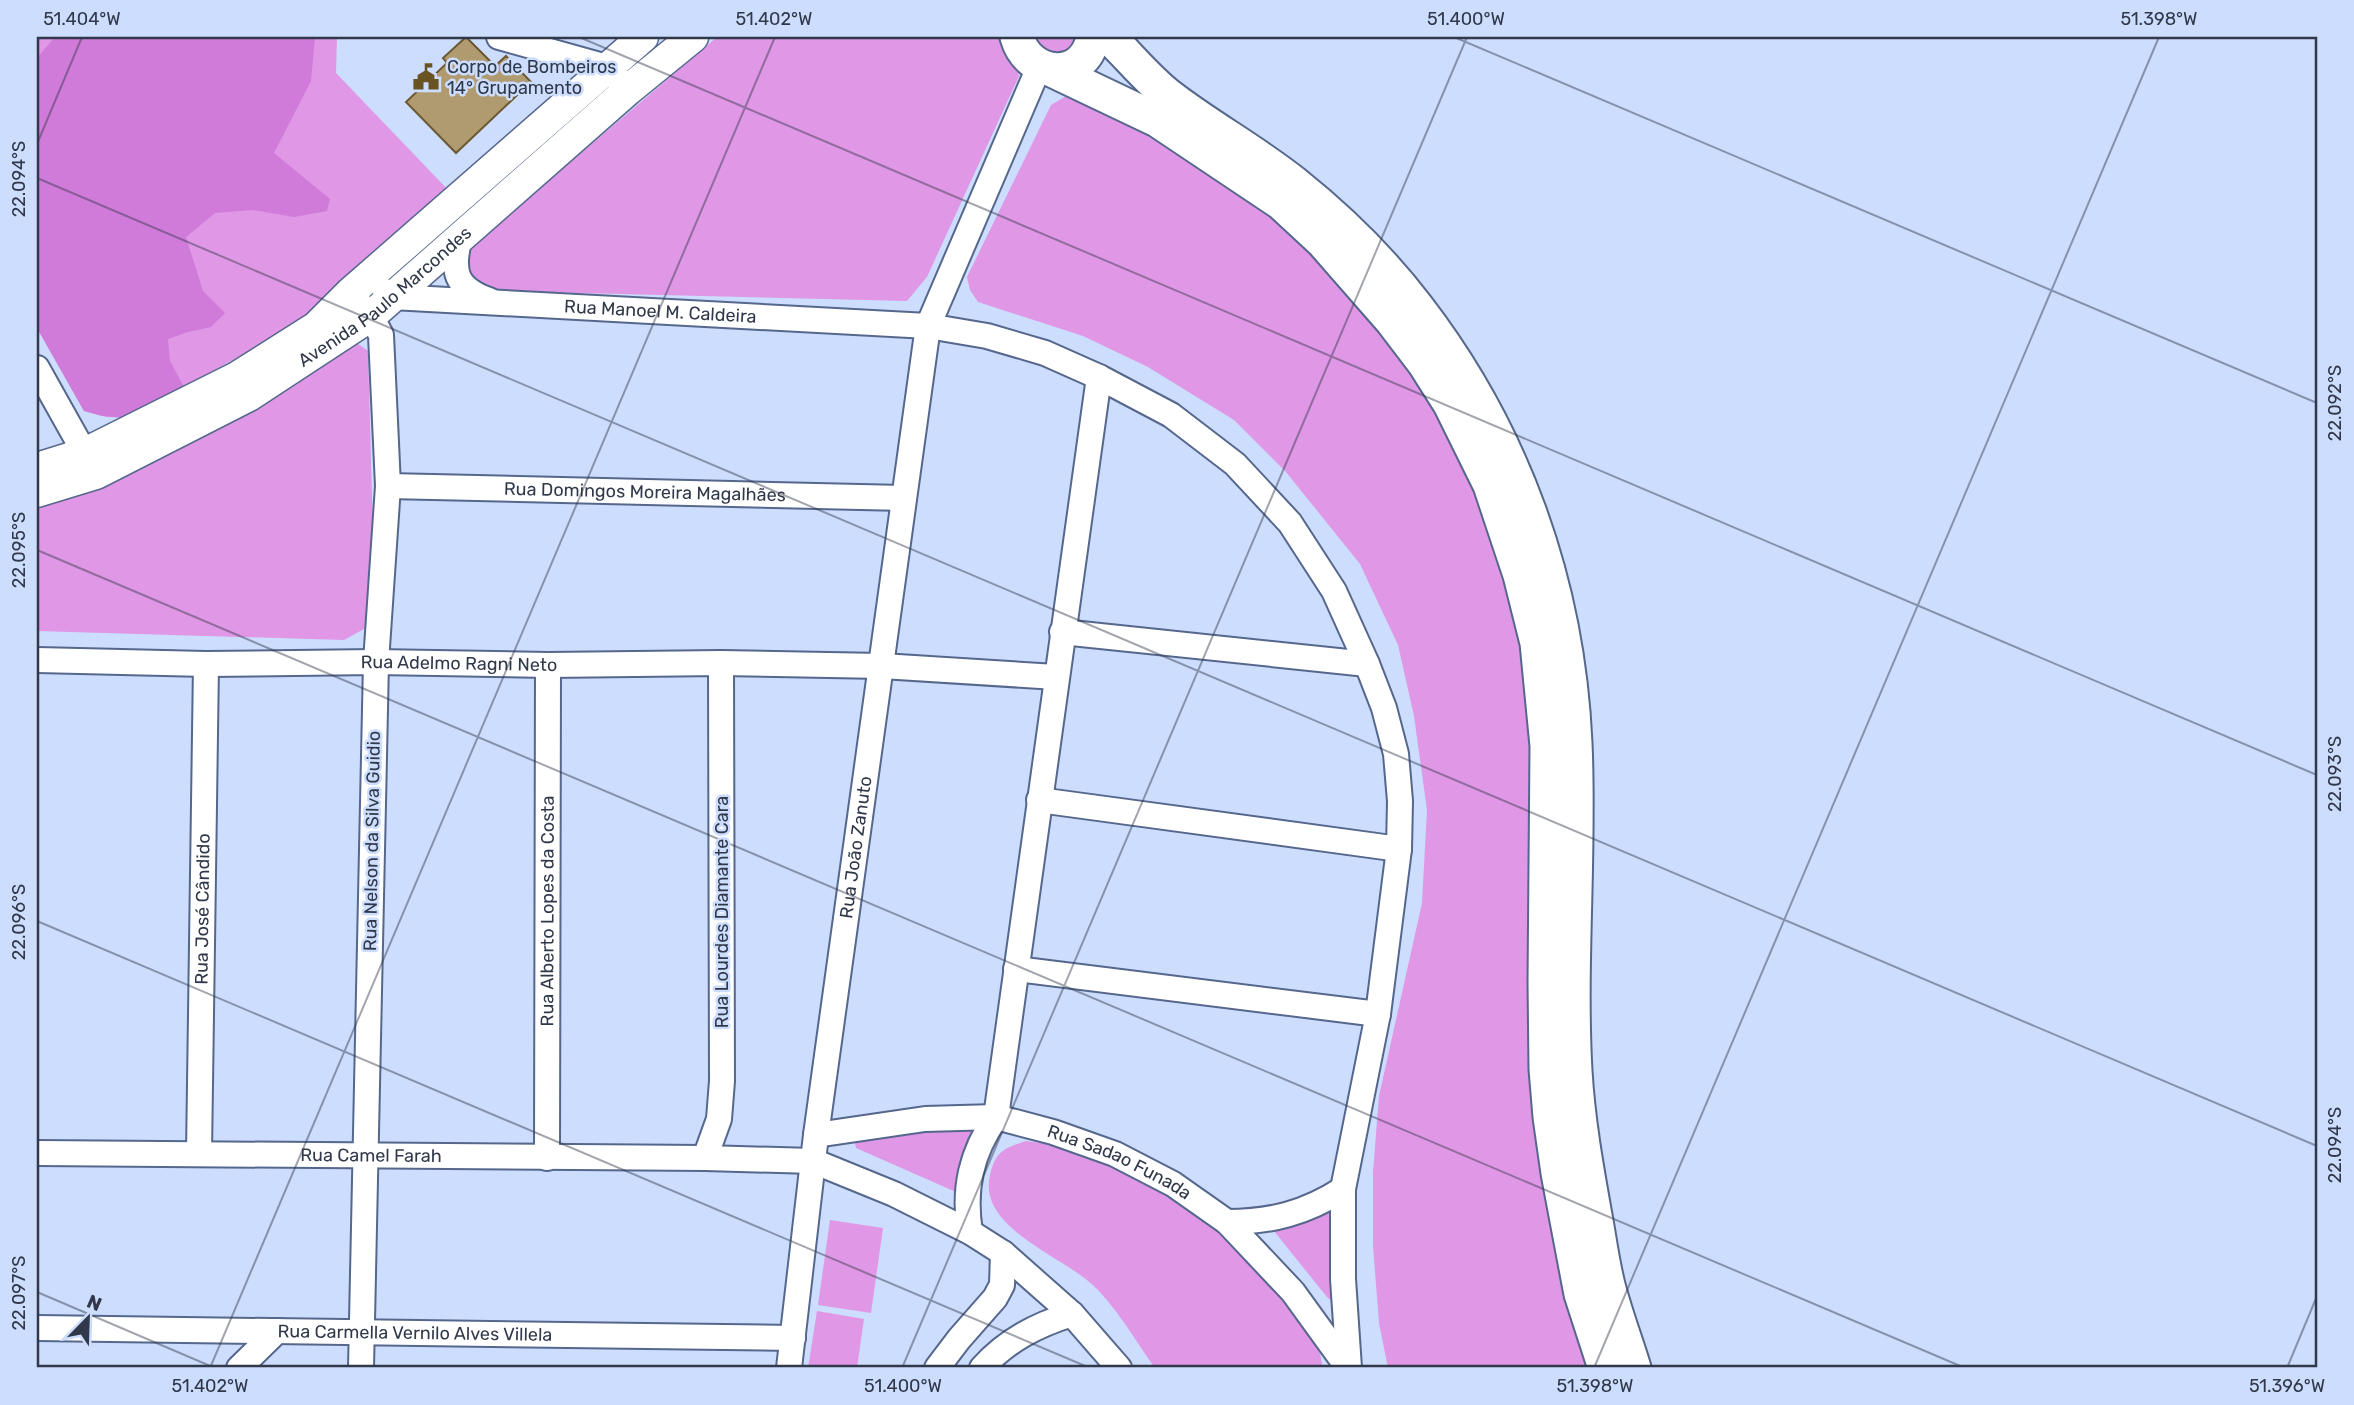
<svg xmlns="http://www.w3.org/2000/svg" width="2354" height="1405" font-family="Rubik,sans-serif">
  <rect width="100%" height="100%" fill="#ccddfe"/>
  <g fill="#df97e6">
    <path d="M37 37H337L336 73 451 193 316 309 271 339 127 418 107 417 84 411 37 328Z"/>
    <path d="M717 37H1002L1011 48 1019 76 927 277 907 301 501 291 479 285 468 269 471 247Z"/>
    <path d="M1033 37H1080C1060 60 1053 60 1033 37Z"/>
    <path d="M1066 96 1099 101 1270 209 1345 281 1412 366 1467 458 1534 661 1598 1368H1388L1379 1323 1373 1246V1172L1379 1096 1422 903 1427 810 1414 716 1398 645 1360 564 1286 472 1234 420 1148 367 1083 336 978 302 970 290 967 277 1051 105Z"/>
    <path d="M357 343 368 351 375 607 364 629 344 640 37 631V501L56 497 180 448Z"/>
    <path d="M982 1125 961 1188 956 1192 856 1148 854 1138Z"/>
    <path d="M1026 1141 1069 1147 1122 1163 1216 1219 1317 1339 1323 1368H1155C1137 1343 1120 1313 1098 1290 1068 1257 977 1230 990 1175 996 1150 1005 1148 1026 1141Z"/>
    <path d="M1332 1205 1333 1302 1327 1297 1274 1231 1280 1225Z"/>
    <path d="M830 1220 883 1228 871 1313 818 1305Z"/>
    <path d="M817 1311 864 1319 857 1368H808Z"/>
  </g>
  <path fill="#d07bd9" d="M55 37H315L311 81 274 153 330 199 327 211 294 217 252 210 215 213 186 237 203 291 225 313 211 327 188 332 168 339 170 361 184 387 127 418 102 416 84 411 37 328V58Z"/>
  <path fill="#b09b71" stroke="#6d5931" stroke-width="2" d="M466 37 495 66 506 56 531 82 456 153 406 102 447 63 443 58Z"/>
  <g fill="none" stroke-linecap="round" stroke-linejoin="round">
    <g stroke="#55678c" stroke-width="28">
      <g id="minor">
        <path d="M499 37 607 67 618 79"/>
        <path d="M460 237C451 271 455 288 489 300"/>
        <path id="s1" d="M385 291 392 297 928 326 987 336 1045 353 1099 377 1171 415 1235 464 1290 523 1334 591 1367 664 1384 708 1396 754 1400 801 1399 849 1378 1014 1343 1189V1279L1349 1368"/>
        <path d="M360 304 371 316 381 335 388 486 376 662 361 1368"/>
        <path d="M37 368 93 468"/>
        <path id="s2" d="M388 486 904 498"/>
        <path d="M1062 632 1367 664"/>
        <path id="s3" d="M37 660 206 664 376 662 548 665 721 663 882 666 1056 677"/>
        <path d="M1039 800 1399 849"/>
        <path d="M1016 969 1378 1014"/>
        <path id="s4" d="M816 1135 925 1119 996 1117 1053 1132 1115 1154 1173 1184 1227 1222 1293 1292 1348 1368"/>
        <path id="s5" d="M37 1153 705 1158 813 1161 894 1194 970 1232 1003 1253 1072 1314 1119 1368"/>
        <path id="s6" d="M199 1154 206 664"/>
        <path id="s7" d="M547 1158 548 665"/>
        <path d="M705 1158 719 1119 722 1081 721 663"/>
        <path d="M1227 1222C1271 1222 1306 1213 1343 1189"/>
        <path d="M970 1232C963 1189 971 1153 996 1117L1099 377"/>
        <path id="s8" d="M37 1328 793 1338"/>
        <path d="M239 1368 277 1331"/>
        <path id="s9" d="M789 1368 816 1135 928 326 1039 67"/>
        <path d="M937 1368 959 1339 995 1298 1002 1285 1003 1253"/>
        <path d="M982 1368C1007 1340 1037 1325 1072 1314"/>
      </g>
    </g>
    <g stroke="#55678c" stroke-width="33">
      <g id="tertiary">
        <path d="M37 468 85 453 237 377 316 327 350 293 643 37"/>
        <path id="s10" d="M37 492 96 474 249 396 371 316 628 90 693 37"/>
      </g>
    </g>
    <g stroke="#55678c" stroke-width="37">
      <g id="secondary">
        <path d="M1017 37C1029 79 1085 82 1093 37"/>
        <path d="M1109 37C1129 56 1147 79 1169 96 1209 127 1254 151 1294 183 1339 219 1382 261 1417 307 1514 433 1568 584 1575 743 1580 852 1569 962 1575 1071 1578 1122 1587 1171 1596 1221 1600 1243 1603 1267 1609 1289 1616 1315 1626 1342 1634 1368"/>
        <path d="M1052 70 1157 120 1281 203 1323 242 1392 321 1424 363 1450 404 1490 485 1520 575 1537 643 1547 746 1545 983 1546 1069 1550 1117 1558 1173 1581 1294 1605 1368"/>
      </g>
    </g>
    <use href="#minor" stroke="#fff" stroke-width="24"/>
    <use href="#tertiary" stroke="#fff" stroke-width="30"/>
    <use href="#secondary" stroke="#fff" stroke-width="33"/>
  </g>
  <path fill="none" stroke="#303849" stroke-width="2" stroke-opacity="0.45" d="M579 37 2317 775M1454 37 2317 403M37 144 82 37M37 178 2317 1146M37 550 1965 1368M37 921 1090 1368M37 1292 215 1368M210 1368 775 37M902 1368 1467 37M1594 1368 2159 37M2287 1368 2317 1296"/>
  <defs>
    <g id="civic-bare" transform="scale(2.1)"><path d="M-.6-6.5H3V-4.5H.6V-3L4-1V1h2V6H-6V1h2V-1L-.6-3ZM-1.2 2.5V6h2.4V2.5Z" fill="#695322" stroke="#ccddfe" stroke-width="2.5" paint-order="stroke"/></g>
  </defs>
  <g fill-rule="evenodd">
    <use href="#civic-bare" x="426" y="77"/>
  </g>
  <g text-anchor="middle" stroke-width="5" stroke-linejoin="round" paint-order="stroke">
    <g font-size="18" fill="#303849" stroke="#ccddfe" text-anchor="start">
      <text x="447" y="73">Corpo de Bombeiros<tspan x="447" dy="21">14° Grupamento</tspan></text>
    </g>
    <g font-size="18" fill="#303849" stroke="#ccddfe">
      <text dy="6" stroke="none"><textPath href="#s10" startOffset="402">Avenida Paulo Marcondes</textPath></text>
      <text dy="6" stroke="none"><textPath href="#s1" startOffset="278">Rua Manoel M. Caldeira</textPath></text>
      <text dy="6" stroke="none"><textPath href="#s2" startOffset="257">Rua Domingos Moreira Magalhães</textPath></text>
      <text dy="6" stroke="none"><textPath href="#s3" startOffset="422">Rua Adelmo Ragni Neto</textPath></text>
      <text transform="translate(372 841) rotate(-89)" y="6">Rua Nelson da Silva Guidio</text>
      <text dy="6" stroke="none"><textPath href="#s9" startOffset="525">Rua João Zanuto</textPath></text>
      <text dy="6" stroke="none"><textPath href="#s6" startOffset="245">Rua José Cândido</textPath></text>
      <text dy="6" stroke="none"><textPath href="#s7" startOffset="247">Rua Alberto Lopes da Costa</textPath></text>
      <text transform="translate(722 912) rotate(-90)" y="6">Rua Lourdes Diamante Cara</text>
      <text dy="6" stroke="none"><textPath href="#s5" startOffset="334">Rua Camel Farah</textPath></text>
      <text dy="6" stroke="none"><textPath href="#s4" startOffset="313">Rua Sadao Funada</textPath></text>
      <text dy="6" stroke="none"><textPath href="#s8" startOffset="378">Rua Carmella Vernilo Alves Villela</textPath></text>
    </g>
  </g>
  <rect width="2354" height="1405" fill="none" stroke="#ccddfe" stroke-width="77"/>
  <g transform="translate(88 1318) rotate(23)" stroke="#ccddfe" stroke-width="5" paint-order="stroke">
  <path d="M0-5L12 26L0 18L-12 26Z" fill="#303849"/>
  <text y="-10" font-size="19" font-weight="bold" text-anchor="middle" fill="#303849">N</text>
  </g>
  <rect x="38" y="38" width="2278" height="1328" fill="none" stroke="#303849" stroke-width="2.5"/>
  <g font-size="18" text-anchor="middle" fill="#303849">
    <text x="82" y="25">51.404°W</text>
    <text x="774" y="25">51.402°W</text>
    <text x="1466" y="25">51.400°W</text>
    <text x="2159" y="25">51.398°W</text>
    <text transform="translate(19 179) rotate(-90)" y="6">22.094°S</text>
    <text transform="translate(2335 403) rotate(-90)" y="6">22.092°S</text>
    <text transform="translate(19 550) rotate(-90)" y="6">22.095°S</text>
    <text transform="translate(2335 774) rotate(-90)" y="6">22.093°S</text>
    <text transform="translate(19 922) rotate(-90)" y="6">22.096°S</text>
    <text transform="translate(2335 1145) rotate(-90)" y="6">22.094°S</text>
    <text transform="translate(19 1293) rotate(-90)" y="6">22.097°S</text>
    <text x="210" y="1392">51.402°W</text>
    <text x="903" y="1392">51.400°W</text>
    <text x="1595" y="1392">51.398°W</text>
    <text x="2287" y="1392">51.396°W</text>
  </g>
</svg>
